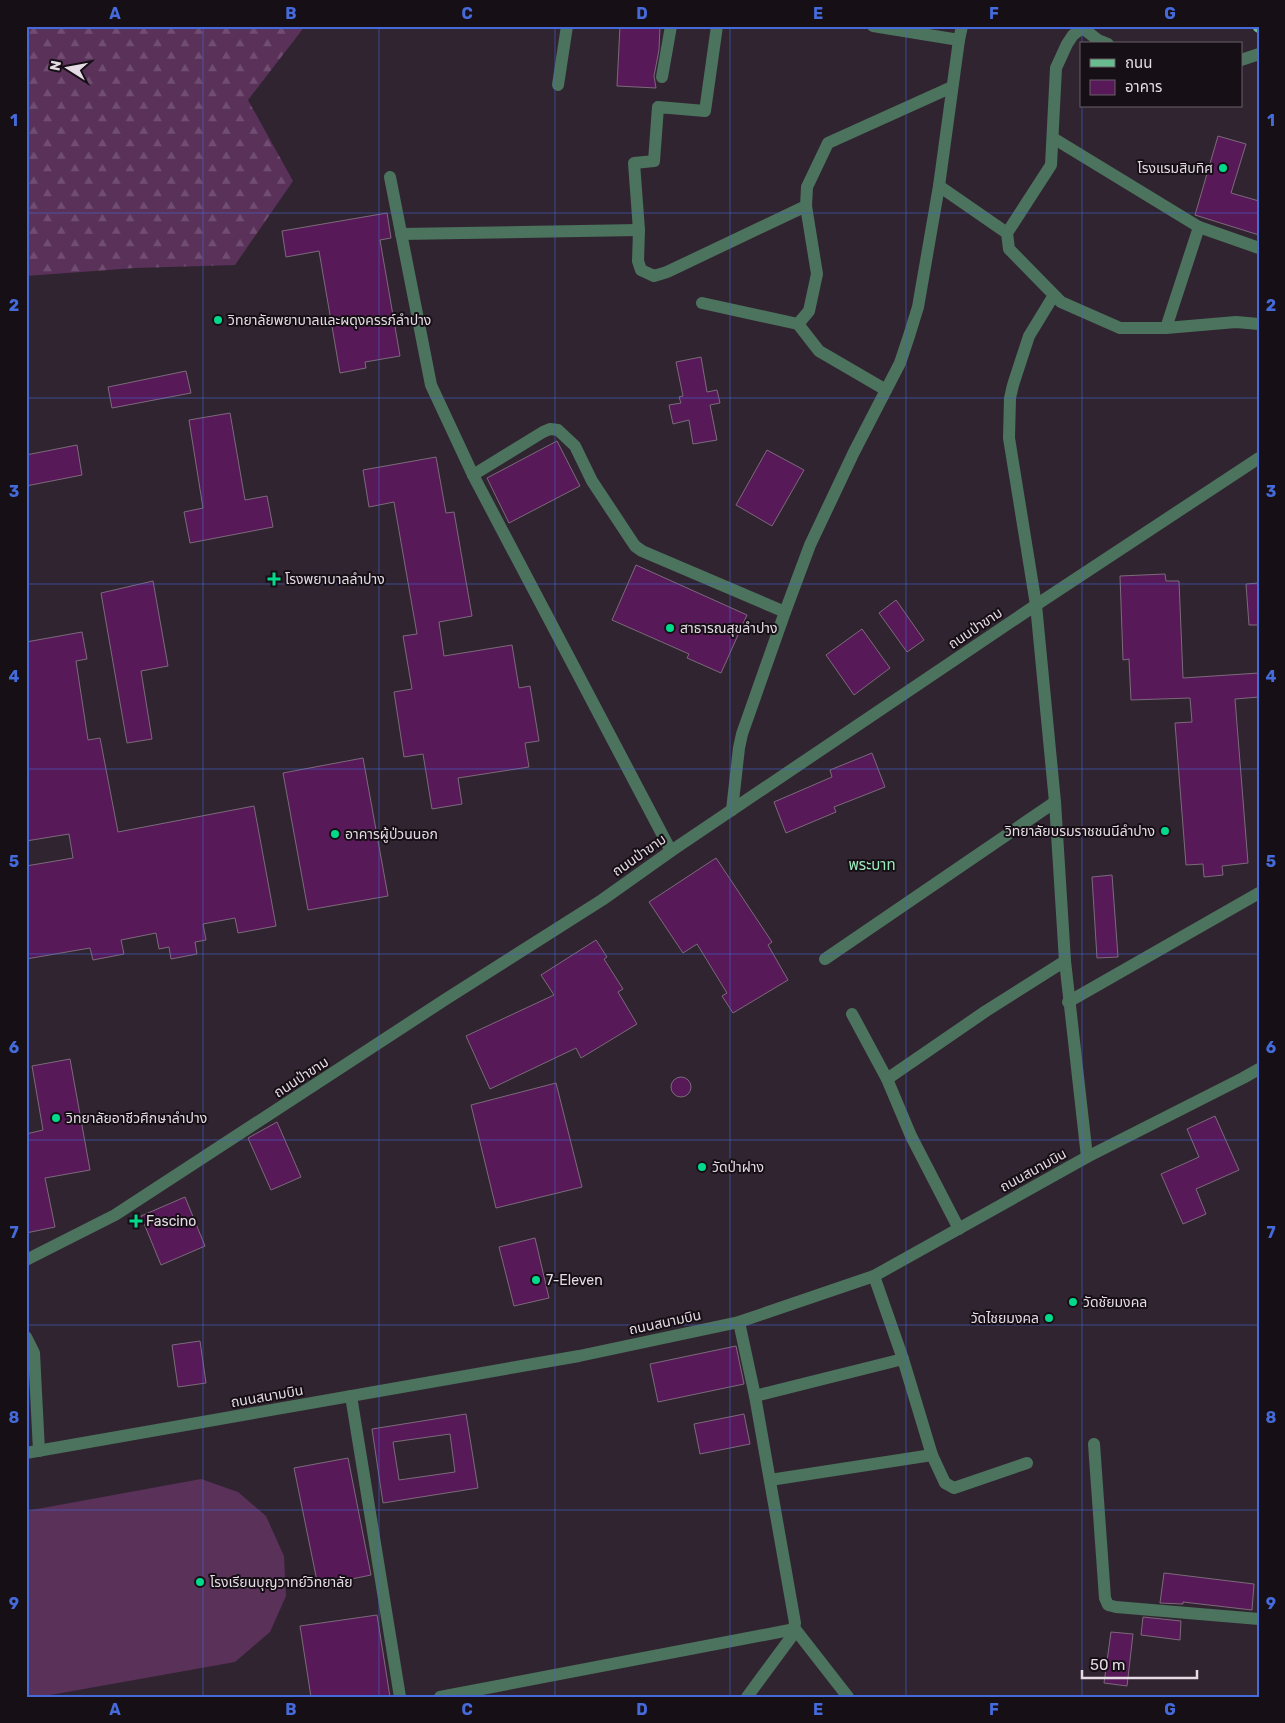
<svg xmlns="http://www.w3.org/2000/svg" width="1285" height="1723" font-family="Rubik,'Noto Sans Thai',sans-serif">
  <defs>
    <pattern id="forest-firs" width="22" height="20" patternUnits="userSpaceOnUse" patternTransform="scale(1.25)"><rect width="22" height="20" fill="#593159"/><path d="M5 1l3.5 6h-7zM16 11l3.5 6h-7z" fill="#714e71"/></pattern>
  </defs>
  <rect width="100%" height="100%" fill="#312431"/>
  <path fill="#593159" d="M201 1479 238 1492 266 1516 284 1556 286 1596 270 1632 235 1662 39 1697H26V1511Z"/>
  <path fill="url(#forest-firs)" d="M26 26H305L248 100 293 181 235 265 135 268 26 276Z"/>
  <g fill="#581959" stroke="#7b6a7a" fill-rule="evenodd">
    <path d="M620 26H660L659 50 654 76 656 88 617 86Z"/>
    <path d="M1218 136 1246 144 1231 193 1259 201V235L1195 215Z"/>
    <path d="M387 213 391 238 380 240 400 356 365 362 366 368 340 373 319 251 286 257 282 231Z"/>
    <path d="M701 357 707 392 717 390 720 403 710 405 717 440 693 444 689 420 673 424 669 405 681 403 679 397 683 396 676 362Z"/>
    <path d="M186 371 191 393 112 408 108 387Z"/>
    <path d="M230 413 245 500 267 496 273 527 190 543 184 512 203 508 189 420Z"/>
    <path d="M557 441 580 486 509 523 487 478Z"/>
    <path d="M77 445 82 475 26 486V455Z"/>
    <path d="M767 450 804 470 772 526 736 505Z"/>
    <path d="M436 457 446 513 454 512 472 616 439 622 444 656 512 645 519 688 530 686 539 741 525 743 529 767 458 778 462 804 432 809 423 754 404 757 394 692 412 689 403 636 417 634 394 502 369 507 363 470Z"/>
    <path d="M636 565 747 615 721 673 687 658 689 654 612 620Z"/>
    <path d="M1165 574 1166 581H1179L1183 678 1259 673V697L1235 699 1248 863 1222 866 1223 875 1204 877 1203 864 1186 865 1175 723 1192 722 1190 698 1131 700 1129 659 1123 660 1120 576Z"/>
    <path d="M153 581 168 666 141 671 152 739 127 743 101 593Z"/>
    <path d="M1259 583V625H1249L1246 584Z"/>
    <path d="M896 600 924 640 907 652 879 613Z"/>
    <path d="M862 629 890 668 854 695 826 655Z"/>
    <path d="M82 632 87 659 76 661 88 740 100 738 118 832 254 806 276 926 238 933 235 918 203 924 206 940 195 942 197 954 171 959 169 947 159 949 156 933 121 940 124 954 93 960 90 948 26 959V866L73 858 69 834 26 841V642Z"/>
    <path d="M872 753 885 787 834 807 836 812 786 833 774 802 832 777 830 770Z"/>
    <path d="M363 758 388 896 308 910 283 773Z"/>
    <path d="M716 858 772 942 768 945 788 980 733 1013 722 996 727 993 697 944 683 953 649 902Z"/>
    <path d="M1112 875 1118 957 1097 958 1092 877Z"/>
    <path d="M596 940 607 957 604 959 623 989 618 992 637 1024 581 1058 576 1048 490 1089 466 1036 554 995 541 975Z"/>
    <path d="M70 1059 90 1170 45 1178 55 1227 26 1233V1134L43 1130 32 1066Z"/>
    <circle cx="681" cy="1087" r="10"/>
    <path d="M556 1083 582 1187 496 1208 471 1105Z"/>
    <path d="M1215 1116 1239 1170 1196 1189 1206 1214 1183 1224 1161 1174 1199 1157 1187 1129Z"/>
    <path d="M277 1122 301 1177 271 1190 248 1138Z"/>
    <path d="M185 1197 205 1246 161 1265 141 1216Z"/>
    <path d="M535 1238 549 1298 514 1306 499 1247Z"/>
    <path d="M200 1341 206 1383 178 1387 172 1345Z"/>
    <path d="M736 1346 744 1384 658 1402 650 1364Z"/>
    <path d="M466 1414 478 1488 383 1503 372 1429ZM450 1434 455 1472 399 1480 393 1442Z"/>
    <path d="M744 1414 750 1444 700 1454 694 1424Z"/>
    <path d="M348 1458 371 1575 318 1586 294 1468Z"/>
    <path d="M1164 1573 1254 1584 1252 1610 1183 1602V1604L1160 1603Z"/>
    <path d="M377 1615 390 1697H311L300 1626Z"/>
    <path d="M1143 1617 1181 1621 1180 1640 1141 1635Z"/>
    <path d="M1111 1632 1133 1634 1127 1686 1104 1683Z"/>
  </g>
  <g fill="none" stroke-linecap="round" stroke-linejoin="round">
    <g stroke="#4c735d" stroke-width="12">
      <path d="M717 26 705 111 658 107 654 161 634 163 639 230 638 261 641 270 654 276 667 272 806 206"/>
      <path d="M873 26 959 40"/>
      <path d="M1080 26 1098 40 1108 44"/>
      <path d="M1241 60 1259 54"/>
      <path d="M662 77 671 26"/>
      <path d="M558 85 567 26"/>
      <path d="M1053 138 1199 227 1259 248"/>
      <path d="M390 177 431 385 473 475 671 851"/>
      <path d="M939 186 1007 233 1009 249 1061 302 1120 328H1166L1236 322 1259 324"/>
      <path d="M1007 233 1051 165 1056 68 1067 44 1073 35 1085 26"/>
      <path d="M401 234 639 230"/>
      <path d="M1054 295 1029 336 1013 385 1010 398 1009 438 1036 605 1055 802 1065 961 1087 1157"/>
      <path d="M702 303 798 324"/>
      <path d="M1166 328 1199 227"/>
      <path d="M886 390 819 351 798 324 809 311 817 274 806 206 807 187 828 143 952 87"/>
      <path d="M473 475 543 432 550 429 558 430 575 446 592 481 635 546 642 551 785 612"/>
      <path d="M732 810 739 748 742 734 785 612 810 545 854 452 900 363 909 336 918 307 939 186 959 40 962 26"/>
      <path d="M825 959 1055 802"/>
      <path d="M1068 1002 1259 893"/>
      <path d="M852 1014 887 1079 911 1136 959 1229"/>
      <path d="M887 1079 986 1011 1065 961"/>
      <path d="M26 1260 115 1215 446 999 602 900 671 851 1036 605 1259 458"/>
      <path d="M874 1276 903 1359 932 1455 945 1483 954 1488 1027 1463"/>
      <path d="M739 1322 755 1396 795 1623 792 1636 747 1697"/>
      <path d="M26 1337 34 1353 39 1451"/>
      <path d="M351 1396 400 1697"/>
      <path d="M755 1396 903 1359"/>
      <path d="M1094 1444 1105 1598 1108 1605 1116 1607 1259 1619"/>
      <path d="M26 1453 579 1356 739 1322 874 1276 1087 1157 1243 1078 1259 1069"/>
      <path d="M770 1480 932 1455"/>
      <path d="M440 1697 795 1629 848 1697"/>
    </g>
    <path stroke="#69bc8f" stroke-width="12" d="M1258 26 1259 27"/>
  </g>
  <path fill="none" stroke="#456ada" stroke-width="1" stroke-opacity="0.55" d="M203 26V1697M379 26V1697M555 26V1697M730 26V1697M906 26V1697M1082 26V44M1082 106V1697M26 213H1259M26 398H1259M26 584H1259M26 769H1259M26 954H1259M26 1140H1259M26 1325H1259M26 1510H1259"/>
  <g fill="#01d98b" stroke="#160f15" stroke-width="2">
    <circle cx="1223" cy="168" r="5"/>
    <circle cx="218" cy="320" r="5"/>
    <path d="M271.5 571.5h5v5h5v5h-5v5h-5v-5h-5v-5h5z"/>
    <circle cx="670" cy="628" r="5"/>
    <circle cx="1165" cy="831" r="5"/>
    <circle cx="335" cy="834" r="5"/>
    <circle cx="56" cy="1118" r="5"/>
    <circle cx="702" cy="1167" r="5"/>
    <path d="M133.5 1213.5h5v5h5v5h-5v5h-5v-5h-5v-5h5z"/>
    <circle cx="536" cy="1280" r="5"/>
    <circle cx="1073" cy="1302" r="5"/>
    <circle cx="1049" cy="1318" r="5"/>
    <circle cx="200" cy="1582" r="5"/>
  </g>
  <g text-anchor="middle" stroke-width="4" stroke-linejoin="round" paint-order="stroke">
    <g font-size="14" fill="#e5dbe4" stroke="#160f15" text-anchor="start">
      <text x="1213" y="173" text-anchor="end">โรงแรมสิบทิศ</text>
      <text x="228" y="325">วิทยาลัยพยาบาลและผดุงครรภ์ลําปาง</text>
      <text x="285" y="584">โรงพยาบาลลำปาง</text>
      <text x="680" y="633">สาธารณสุขลำปาง</text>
      <text x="1155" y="836" text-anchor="end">วิทยาลัยบรมราชชนนีลำปาง</text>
      <text x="345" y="839">อาคารผู้ป่วนนอก</text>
      <text x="66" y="1123">วิทยาลัยอาชีวศึกษาลำปาง</text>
      <text x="712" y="1172">วัดป่าฝาง</text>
      <text x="146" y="1226">Fascino</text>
      <text x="546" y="1285">7-Eleven</text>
      <text x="1083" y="1307">วัดชัยมงคล</text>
      <text x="1039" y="1323" text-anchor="end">วัดไชยมงคล</text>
      <text x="210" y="1587">โรงเรียนบุญวาทย์วิทยาลัย</text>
    </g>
    <g font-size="14" fill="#e5dbe4" stroke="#160f15">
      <text transform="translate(975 628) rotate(-34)" y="5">ถนนป่าขาม</text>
      <text transform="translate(639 855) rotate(-35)" y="5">ถนนป่าขาม</text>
      <text transform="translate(301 1077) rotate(-33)" y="5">ถนนป่าขาม</text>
      <text transform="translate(1033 1170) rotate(-29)" y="5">ถนนสนามบิน</text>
      <text transform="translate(665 1322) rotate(-12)" y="5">ถนนสนามบิน</text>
      <text transform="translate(267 1396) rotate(-10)" y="5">ถนนสนามบิน</text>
    </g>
    <g font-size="15" fill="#9ae9bd" stroke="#160f15">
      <text x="872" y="870">พระบาท</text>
    </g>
  </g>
  <rect width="1285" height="1723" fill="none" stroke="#160f15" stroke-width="55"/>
  <rect x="1080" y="42" width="162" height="65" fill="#160f15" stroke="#696168"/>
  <rect x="1090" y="59" width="25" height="8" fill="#69bc8f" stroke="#696168"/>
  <text x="1125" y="68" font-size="15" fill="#e5dbe4">ถนน</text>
  <rect x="1090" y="80" width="25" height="15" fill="#581959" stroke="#696168"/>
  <text x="1125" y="92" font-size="15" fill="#e5dbe4">อาคาร</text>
  <g transform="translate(68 68) rotate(281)" stroke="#160f15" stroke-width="4" paint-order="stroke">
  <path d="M0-4L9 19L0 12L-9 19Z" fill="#e5dbe4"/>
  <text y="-8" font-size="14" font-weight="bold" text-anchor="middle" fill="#e5dbe4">N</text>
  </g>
  <path d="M1082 1670v8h115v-8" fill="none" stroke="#e5dbe4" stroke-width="2.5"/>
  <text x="1090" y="1670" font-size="15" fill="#e5dbe4" stroke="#160f15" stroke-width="4" paint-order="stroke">50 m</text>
  <rect x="28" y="28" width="1230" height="1668" fill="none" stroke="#456ada" stroke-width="2"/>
  <g font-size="16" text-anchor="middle" font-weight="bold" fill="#456ada">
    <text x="115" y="19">A</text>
    <text x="291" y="19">B</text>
    <text x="467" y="19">C</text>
    <text x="642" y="19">D</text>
    <text x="818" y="19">E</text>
    <text x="994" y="19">F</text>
    <text x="1170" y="19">G</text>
    <text x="14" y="126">1</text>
    <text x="1271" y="126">1</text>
    <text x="14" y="311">2</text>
    <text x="1271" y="311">2</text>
    <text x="14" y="497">3</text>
    <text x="1271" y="497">3</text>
    <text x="14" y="682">4</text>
    <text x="1271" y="682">4</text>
    <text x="14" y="867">5</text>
    <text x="1271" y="867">5</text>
    <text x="14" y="1053">6</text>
    <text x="1271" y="1053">6</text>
    <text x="14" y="1238">7</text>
    <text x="1271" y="1238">7</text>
    <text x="14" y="1423">8</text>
    <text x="1271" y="1423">8</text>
    <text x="14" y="1609">9</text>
    <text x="1271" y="1609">9</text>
    <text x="115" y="1715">A</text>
    <text x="291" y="1715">B</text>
    <text x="467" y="1715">C</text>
    <text x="642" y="1715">D</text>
    <text x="818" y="1715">E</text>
    <text x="994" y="1715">F</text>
    <text x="1170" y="1715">G</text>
  </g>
</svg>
